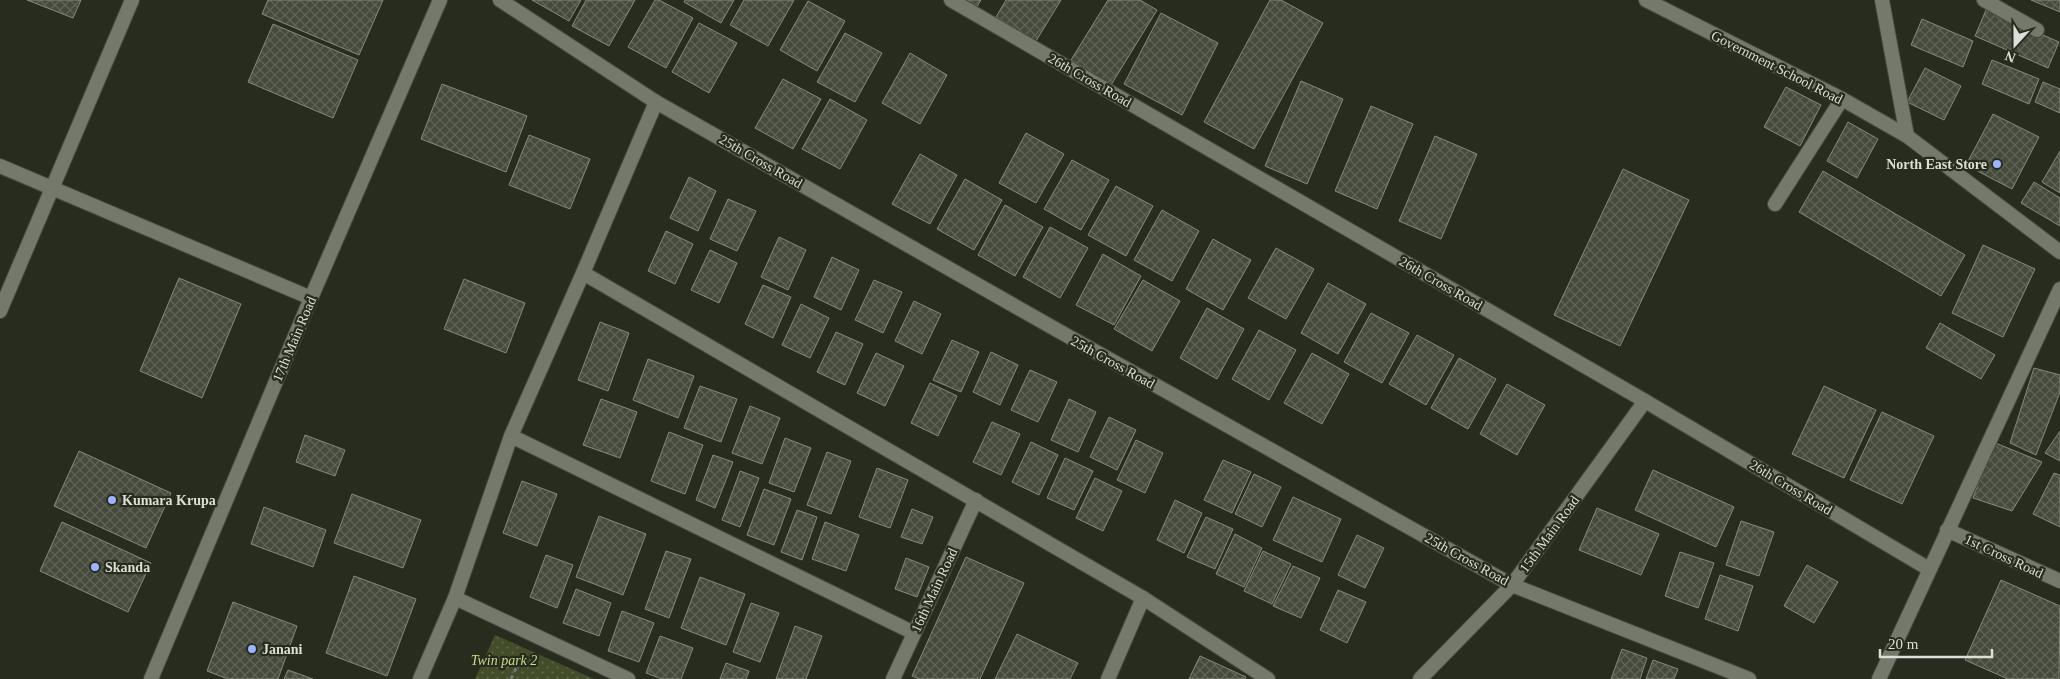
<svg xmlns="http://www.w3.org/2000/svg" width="2060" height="679" font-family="'Times New Roman',serif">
  <defs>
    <pattern id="park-dots" width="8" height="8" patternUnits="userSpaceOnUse" patternTransform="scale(1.25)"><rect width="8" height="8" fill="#444d2a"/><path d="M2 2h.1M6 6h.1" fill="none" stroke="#5e6648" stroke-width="1.8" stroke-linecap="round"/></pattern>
    <pattern id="building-cross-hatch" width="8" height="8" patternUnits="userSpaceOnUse" patternTransform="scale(1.25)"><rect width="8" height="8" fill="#464a3c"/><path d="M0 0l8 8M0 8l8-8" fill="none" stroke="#606457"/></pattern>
  </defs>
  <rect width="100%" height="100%" fill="#282c1f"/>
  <path fill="url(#park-dots)" d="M495 635 594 679H475Z"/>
  <g fill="url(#building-cross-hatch)" stroke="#84897a">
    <path d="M27 0H81L73 18Z"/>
    <path d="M268 0H383L359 55 262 14Z"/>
    <path d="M532 0H581L569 21Z"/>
    <path d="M586 0H635L609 46 572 26Z"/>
    <path d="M655 0H659L693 18 666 68 628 47Z"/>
    <path d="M685 0H734L721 23 684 2Z"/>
    <path d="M744 0H794L768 46 730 25Z"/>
    <path d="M959 0H981L975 10Z"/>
    <path d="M1006 0H1061L1036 41 996 17Z"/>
    <path d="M1108 0H1140L1157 10 1111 85 1071 60Z"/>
    <path d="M1270 0H1281L1323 23 1254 149 1204 122Z"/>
    <path d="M2031 0H2060V12Z"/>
    <path d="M808 1 845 21 817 71 780 50Z"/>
    <path d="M1986 10 2059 42 2048 68 1975 36Z"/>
    <path d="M1161 13 1218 43 1182 115 1124 84Z"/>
    <path d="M1922 19 1973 41 1963 67 1911 45Z"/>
    <path d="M699 23 737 43 709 93 672 72Z"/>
    <path d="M273 24 358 60 333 118 248 82Z"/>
    <path d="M845 33 882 53 855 102 817 82Z"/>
    <path d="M910 53 947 75 920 124 882 103Z"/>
    <path d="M1992 60 2039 79 2029 104 1982 84Z"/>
    <path d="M1925 68 1961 86 1944 120 1907 102Z"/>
    <path d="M783 79 821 99 793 149 755 128Z"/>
    <path d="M1301 81 1343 99 1307 184 1265 166Z"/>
    <path d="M2043 82 2060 89V113L2035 102Z"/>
    <path d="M442 84 527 116 506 172 421 139Z"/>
    <path d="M1786 87 1821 105 1800 146 1764 127Z"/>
    <path d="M830 99 867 120 840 169 802 149Z"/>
    <path d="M1371 106 1413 124 1377 209 1335 191Z"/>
    <path d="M1993 114 2039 137 2012 189 1966 165Z"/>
    <path d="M1848 122 1878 139 1857 178 1827 161Z"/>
    <path d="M1026 133 1064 154 1036 203 999 183Z"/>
    <path d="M529 135 590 159 570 209 509 185Z"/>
    <path d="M1435 136 1477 154 1441 239 1399 221Z"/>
    <path d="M2060 151V193L2042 182Z"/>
    <path d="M920 154 957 175 930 224 892 204Z"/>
    <path d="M1072 160 1109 180 1081 230 1044 209Z"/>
    <path d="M1623 169 1689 200 1620 346 1554 315Z"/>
    <path d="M1823 171 1965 255 1941 296 1799 212Z"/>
    <path d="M689 177 716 191 698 231 670 218Z"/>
    <path d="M965 179 1002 200 974 250 937 229Z"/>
    <path d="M2034 182 2060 198V226L2021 203Z"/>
    <path d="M1116 186 1153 206 1126 256 1088 235Z"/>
    <path d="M728 199 756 211 737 251 710 239Z"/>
    <path d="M1005 205 1043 227 1015 276 978 255Z"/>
    <path d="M1162 210 1199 231 1172 281 1134 260Z"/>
    <path d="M1050 227 1088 248 1060 298 1023 277Z"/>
    <path d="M666 231 693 244 675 284 648 271Z"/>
    <path d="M779 237 806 250 788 290 761 277Z"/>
    <path d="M1213 239 1251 260 1223 310 1186 289Z"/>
    <path d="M1983 245 2035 269 2003 337 1952 313Z"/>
    <path d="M1276 248 1314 269 1286 319 1248 298Z"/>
    <path d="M710 250 737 263 719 303 691 290Z"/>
    <path d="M1103 254 1141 276 1114 325 1076 305Z"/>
    <path d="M832 257 859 270 841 310 814 297Z"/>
    <path d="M179 278 241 304 202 398 140 371Z"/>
    <path d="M464 279 525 303 506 353 444 329Z"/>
    <path d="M874 280 902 292 883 333 855 320Z"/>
    <path d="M1143 280 1180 301 1152 351 1114 329Z"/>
    <path d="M1328 283 1366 304 1338 354 1301 333Z"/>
    <path d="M763 285 791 297 773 338 745 324Z"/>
    <path d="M914 301 941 314 922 354 895 341Z"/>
    <path d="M801 304 829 318 810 358 782 345Z"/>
    <path d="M1207 308 1244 329 1217 379 1180 358Z"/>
    <path d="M1371 313 1409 333 1382 383 1344 362Z"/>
    <path d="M600 322 629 333 608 391 578 380Z"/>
    <path d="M1940 323 1995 355 1981 379 1926 348Z"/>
    <path d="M1259 330 1296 350 1269 400 1232 379Z"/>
    <path d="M836 332 863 344 845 385 817 372Z"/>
    <path d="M1417 335 1454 355 1426 405 1389 384Z"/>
    <path d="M952 340 979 352 961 392 933 380Z"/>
    <path d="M991 352 1018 365 1000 405 973 392Z"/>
    <path d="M876 353 904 366 885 406 857 393Z"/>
    <path d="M1312 353 1349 374 1322 424 1284 403Z"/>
    <path d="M1459 358 1496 379 1468 429 1431 408Z"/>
    <path d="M648 359 694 376 678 418 633 400Z"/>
    <path d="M2034 368 2060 375V392L2036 455 2010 443Z"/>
    <path d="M1030 370 1057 382 1038 422 1011 410Z"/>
    <path d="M930 383 957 396 938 436 911 423Z"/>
    <path d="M1507 384 1545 405 1517 455 1480 434Z"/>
    <path d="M700 386 737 399 721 442 684 428Z"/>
    <path d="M1824 386 1876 410 1844 478 1792 454Z"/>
    <path d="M601 399 637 412 620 458 583 445Z"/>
    <path d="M1069 399 1096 412 1078 452 1051 440Z"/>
    <path d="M750 406 780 418 762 464 732 453Z"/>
    <path d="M1882 412 1934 436 1902 504 1850 480Z"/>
    <path d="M1109 417 1136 430 1117 470 1090 457Z"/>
    <path d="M992 422 1020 434 1001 475 973 462Z"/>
    <path d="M2060 431V461L2045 453Z"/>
    <path d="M669 432 703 445 685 494 651 481Z"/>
    <path d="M305 435 345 450 335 476 296 462Z"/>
    <path d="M785 438 811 448 794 492 769 483Z"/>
    <path d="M1136 440 1163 453 1145 493 1117 480Z"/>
    <path d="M1031 442 1058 455 1039 495 1012 482Z"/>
    <path d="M1993 442 2042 462 2012 511 1973 498Z"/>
    <path d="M79 451 171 493 146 548 54 506Z"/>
    <path d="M827 452 851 461 831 514 807 505Z"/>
    <path d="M713 455 733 462 715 508 696 500Z"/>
    <path d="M1065 458 1093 471 1074 510 1047 498Z"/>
    <path d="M1223 460 1251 472 1232 513 1204 500Z"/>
    <path d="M877 468 908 480 890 528 859 517Z"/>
    <path d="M1653 470 1734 507 1716 547 1635 510Z"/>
    <path d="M740 471 759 478 740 527 722 520Z"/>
    <path d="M2054 473 2060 475V527L2033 514Z"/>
    <path d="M1254 474 1281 487 1262 527 1235 514Z"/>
    <path d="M1095 478 1122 491 1103 531 1076 518Z"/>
    <path d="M522 481 557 494 537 546 503 533Z"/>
    <path d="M764 489 791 499 774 545 747 535Z"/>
    <path d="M352 494 421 520 403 568 334 543Z"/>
    <path d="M1293 497 1341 519 1322 562 1273 540Z"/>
    <path d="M1175 500 1202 513 1184 553 1157 540Z"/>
    <path d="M264 507 326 530 313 567 251 544Z"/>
    <path d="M1597 508 1659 534 1641 575 1579 550Z"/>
    <path d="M912 509 933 517 922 544 901 537Z"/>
    <path d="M797 510 817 517 802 560 781 552Z"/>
    <path d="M599 516 646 534 623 595 576 577Z"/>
    <path d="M1206 517 1233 529 1215 569 1187 557Z"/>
    <path d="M1741 521 1774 532 1759 576 1726 565Z"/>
    <path d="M62 522 151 563 128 612 40 571Z"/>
    <path d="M825 522 859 535 846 571 812 559Z"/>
    <path d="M1235 534 1262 548 1244 587 1216 574Z"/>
    <path d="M1357 535 1384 548 1365 588 1338 575Z"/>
    <path d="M666 551 691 559 669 618 645 609Z"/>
    <path d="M1263 551 1291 564 1272 604 1244 591Z"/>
    <path d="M1680 552 1714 563 1698 608 1665 596Z"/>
    <path d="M546 555 573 565 557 608 530 597Z"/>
    <path d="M966 557 1024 583 980 679H919L912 676Z"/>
    <path d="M906 558 929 567 917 597 895 589Z"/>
    <path d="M1807 565 1838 582 1814 623 1784 606Z"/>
    <path d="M1293 566 1320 578 1301 618 1273 606Z"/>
    <path d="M1720 575 1753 586 1738 631 1705 619Z"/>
    <path d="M354 576 416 599 387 676 326 653Z"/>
    <path d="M700 577 745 594 726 645 681 628Z"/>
    <path d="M2001 580 2060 606 2059 679H2008L1965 660Z"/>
    <path d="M576 589 611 603 599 636 563 623Z"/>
    <path d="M1338 590 1366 602 1347 643 1320 630Z"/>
    <path d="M233 602 297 626 278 679H228L207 671Z"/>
    <path d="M751 603 779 613 760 662 733 652Z"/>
    <path d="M622 611 654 623 639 662 608 651Z"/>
    <path d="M795 626 822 636 806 679H776Z"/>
    <path d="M1017 634 1078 663 1070 679H995Z"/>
    <path d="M660 636 693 648 681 679H662L646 673Z"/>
    <path d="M1622 649 1647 658 1640 679H1611Z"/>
    <path d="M1200 656 1246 677 1245 679H1189Z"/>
    <path d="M1653 660 1678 669 1674 679H1646Z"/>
    <path d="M726 663 749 671 746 679H720Z"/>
    <path d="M288 670 313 679H284Z"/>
  </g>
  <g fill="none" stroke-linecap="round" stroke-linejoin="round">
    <g stroke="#46493f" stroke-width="16">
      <g id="minor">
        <path d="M500 0 656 102 1057 330 1512 585 1749 679"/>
        <path d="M951 0 1645 401 1929 569"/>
        <path d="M1984 0 2037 30"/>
        <path d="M0 166 311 298"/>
        <path d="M1775 204 1842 99"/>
        <path d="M583 273 656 102"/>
        <path d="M0 311 132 0"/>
        <path d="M511 436 914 633"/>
        <path d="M1947 530 2060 581"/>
        <path d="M455 598 628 679"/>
        <path d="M420 679 455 598 511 436 583 273 1143 598 1268 679"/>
        <path d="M893 679 976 500"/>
        <path d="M1108 679 1143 598"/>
        <path d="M1420 679 1512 585 1645 401"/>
        <path d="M1879 679 2060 289"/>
      </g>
    </g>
    <g stroke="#46493f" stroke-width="16">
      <g id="tertiary">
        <path d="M1882 0 1907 136"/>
        <path d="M151 679 311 298 440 0"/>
      </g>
    </g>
    <g stroke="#46493f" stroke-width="16">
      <path id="secondary" d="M1646 0 1842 99 1907 136 2060 252"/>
    </g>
    <path stroke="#74786d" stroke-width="3" stroke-dasharray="4 4" stroke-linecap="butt" d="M511 679 521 657"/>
    <use href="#minor" stroke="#75796b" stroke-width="14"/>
    <use href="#tertiary" stroke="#75796b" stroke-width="14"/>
    <use href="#secondary" stroke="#75796b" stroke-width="14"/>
  </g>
  <g fill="#9db4fd" stroke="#282c1f" stroke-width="2">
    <circle cx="1997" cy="164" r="5"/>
    <circle cx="112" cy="500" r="5"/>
    <circle cx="95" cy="567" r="5"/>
    <circle cx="252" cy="649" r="5"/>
  </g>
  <g text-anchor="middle" stroke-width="4.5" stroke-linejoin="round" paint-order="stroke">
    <g font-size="14" fill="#dcdfd7" stroke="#282c1f">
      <text transform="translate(1777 67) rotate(27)" y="5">Government School Road</text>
      <text transform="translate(1090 80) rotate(30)" y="5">26th Cross Road</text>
      <text transform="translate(761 161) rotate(30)" y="5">25th Cross Road</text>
      <text transform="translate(1441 283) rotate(30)" y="5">26th Cross Road</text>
      <text transform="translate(294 339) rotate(-67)" y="5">17th Main Road</text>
      <text transform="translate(1113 362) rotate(29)" y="5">25th Cross Road</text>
      <text transform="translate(1791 487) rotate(31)" y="5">26th Cross Road</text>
      <text transform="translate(1549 534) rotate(-54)" y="5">15th Main Road</text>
      <text transform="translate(2004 556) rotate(25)" y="5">1st Cross Road</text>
      <text transform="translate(1467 559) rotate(29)" y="5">25th Cross Road</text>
      <text transform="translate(934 590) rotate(-65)" y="5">16th Main Road</text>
    </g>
    <g font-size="14" font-weight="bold" fill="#dcdfd7" stroke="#282c1f" text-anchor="start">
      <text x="1987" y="169" text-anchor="end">North East Store</text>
      <text x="122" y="505">Kumara Krupa</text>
      <text x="105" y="572">Skanda</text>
      <text x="262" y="654">Janani</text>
    </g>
    <g font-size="14" font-style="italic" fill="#c6db87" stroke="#282c1f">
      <text x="504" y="665">Twin park 2</text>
    </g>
  </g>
  <g transform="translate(2015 45) rotate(201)" stroke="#282c1f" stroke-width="4" paint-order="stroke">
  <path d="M0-4L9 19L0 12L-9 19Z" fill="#dcdfd7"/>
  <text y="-8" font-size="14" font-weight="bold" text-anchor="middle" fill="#dcdfd7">N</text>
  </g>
  <path d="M1880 649v8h112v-8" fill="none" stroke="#dcdfd7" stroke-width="2.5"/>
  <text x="1888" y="649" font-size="15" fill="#dcdfd7" stroke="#282c1f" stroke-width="4" paint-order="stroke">20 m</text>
</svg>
